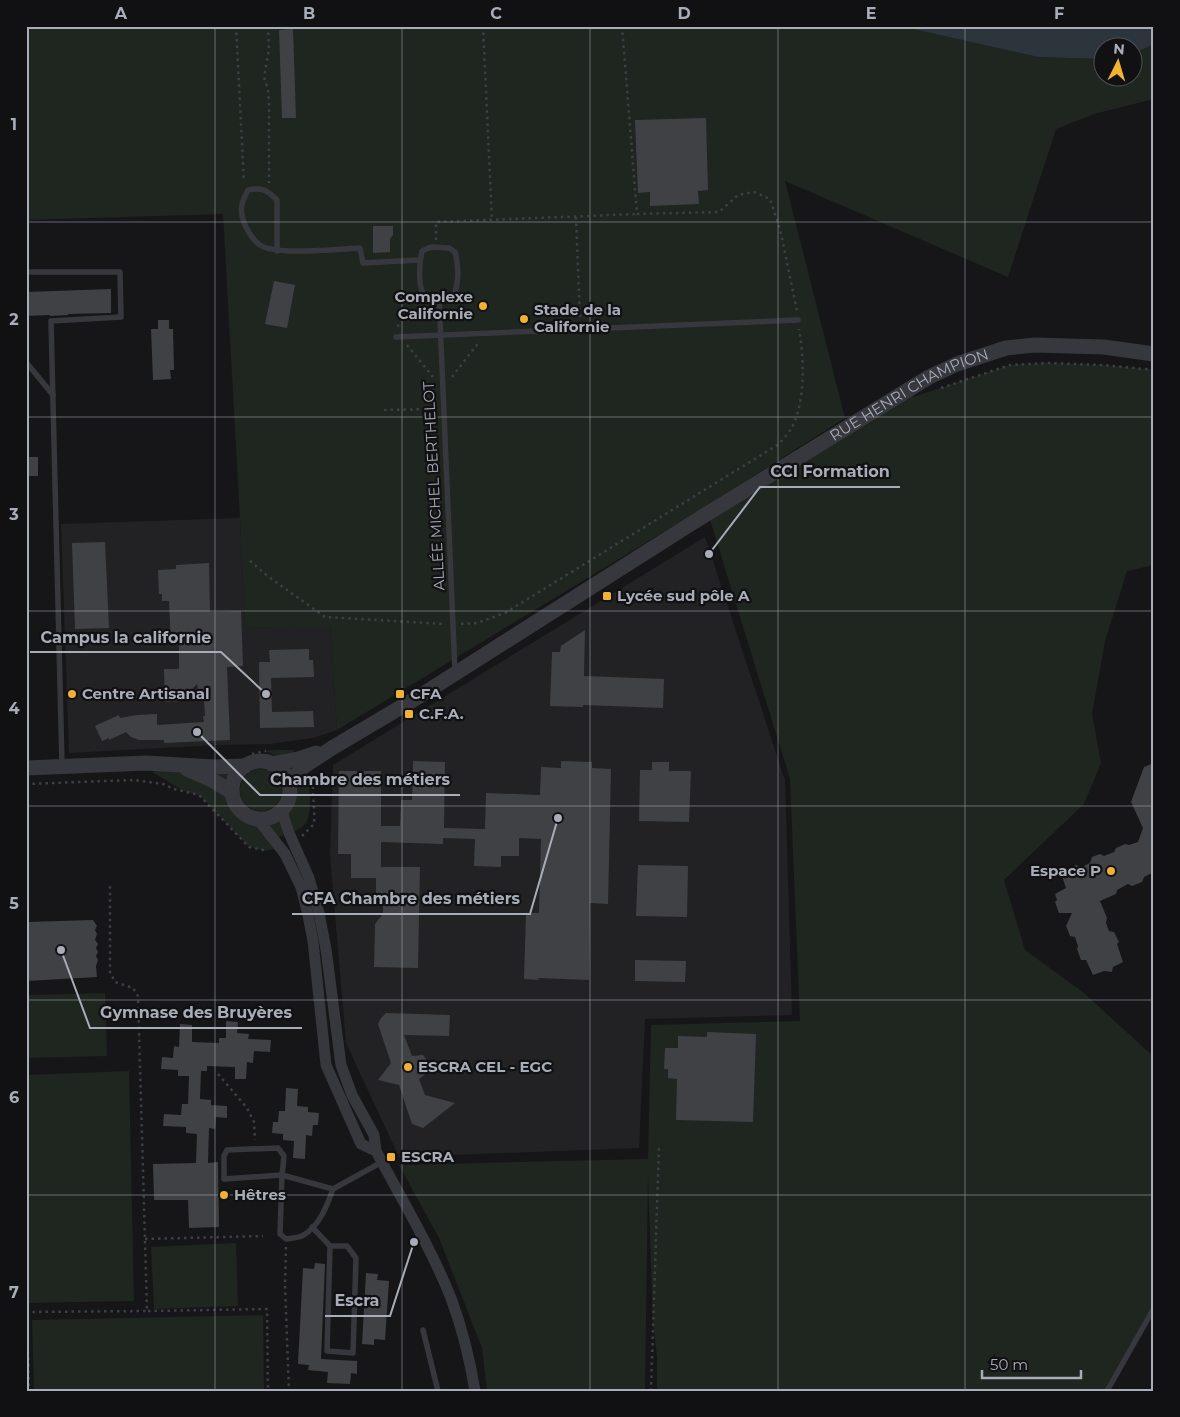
<svg xmlns="http://www.w3.org/2000/svg" width="1180" height="1417" font-family="Montserrat,sans-serif">
  <rect width="100%" height="100%" fill="#161618"/>
  <g fill="#222225">
    <path d="M240 518 245 628 330 625 337 730 313 738 270 744 218 745 69 753 61 524Z"/>
    <path d="M705 537 785 780 792 1015 645 1019 639 1148 399 1157 346 1043 330 856 333 765Z"/>
  </g>
  <g fill="#1e261f">
    <path d="M26 26H906L1038 57 1102 59V78H1132L1133 54 1154 44V99L1094 114 1056 129 1008 277 785 181 845 418 708 505 337 730 330 626 245 628 240 518 223 214 26 220Z"/>
    <path d="M1048 363 1103 365 1154 370V565L1127 571 1105 641 1092 714 1101 763 1084 804 1004 880 1025 950 1084 993 1154 1057V1308L1107 1391H657V1357L653 1323 648 1176 645 1391H487L482 1348 439 1238 399 1165 648 1159 651 1025 800 1021 790 779 708 513 896 397 916 396 1010 365Z"/>
    <path d="M277 750H293C299 756 305 766 307 774 310 785 313 815 305 824 298 832 284 835 274 839L280 847 266 851 249 847 199 795 184 791 152 772 176 764 241 770C233 778 230 788 233 799 244 832 296 820 288 786 287 779 285 774 280 769L283 761 271 753 263 751Z"/>
    <circle cx="261" cy="790" r="21"/>
    <path d="M105 993 107 1056 26 1058V995Z"/>
    <path d="M129 1071 134 1301 26 1303V1075Z"/>
    <path d="M236 1243 238 1306 154 1309 151 1247Z"/>
    <path d="M263 1315 264 1391H34L32 1320Z"/>
  </g>
  <path fill="#2c353c" d="M905 26H1154V44L1133 54 1132 48H1102V59L1038 57 914 29Z"/>
  <g fill="#404145">
    <path d="M293 29 296 118H282L279 30Z"/>
    <path d="M706 118 708 190 698 191 699 204 650 206V192L638 193 635 120Z"/>
    <path d="M373 226H393V235L390 239V252L373 253Z"/>
    <path d="M274 281 295 285 287 328 265 324Z"/>
    <path d="M111 289V313L68 314V315L50 316V315L26 316V292Z"/>
    <path d="M158 320H169V329H173L174 370H170L171 379 153 380 151 329H158Z"/>
    <rect x="26" y="457" width="12" height="19"/>
    <path d="M105 542 109 628 75 629 72 543Z"/>
    <path d="M209 563 210 612 241 611 243 666 227 667 230 740 164 743V740H139L131 737 126 732 109 740V738L102 741 95 726 119 715 120 718 137 715 157 714V725L204 722 203 716H205L204 699 199 695 197 684 181 701 165 702 164 669H179V644L171 645 169 601H162V594H159L158 570 176 569V565Z"/>
    <path d="M585 630 584 676 664 679 663 708 583 705V707L550 706 552 652H560L561 646Z"/>
    <path d="M309 649V660H313L314 677 271 678 272 712 313 711 314 727 260 728 259 662H270L269 650Z"/>
    <path d="M413 761 445 762 444 828 485 829 486 793 540 795 541 767 561 768V761L592 762V768L611 769 608 904 590 903 589 980 538 978 539 980 524 979 526 913H539L541 839 519 838V856H501V867L474 866 475 839 443 838V844L381 842V867H420L418 968 374 967 375 924 383 914V904L376 895V878H351V854H338L339 771H381V826H400L401 800H412Z"/>
    <path d="M652 762H669V771H691L689 822 639 821 640 770H652Z"/>
    <path d="M1154 763V872L1144 877 1142 882 1132 886 1128 884 1117 890 1116 894 1100 901 1107 918 1106 923 1109 931 1114 932 1119 942 1117 944 1123 962 1113 967 1112 972 1104 971 1093 975 1086 960H1081L1077 949 1078 946 1075 937 1070 936 1066 926 1072 913H1059L1055 902 1057 900 1055 894 1066 888 1062 876 1066 874 1068 869 1076 865 1082 867 1090 863 1092 857 1100 854 1104 856 1114 852 1116 848 1125 844 1129 845 1138 842 1143 828 1131 802 1144 767Z"/>
    <path d="M638 865 688 866 687 917 636 916Z"/>
    <path d="M93 920 97 926 95 930 97 934 95 940 98 944 96 948 98 952 96 956 98 960 96 966 97 977 26 981V922Z"/>
    <path d="M635 960 686 961 685 982 635 981Z"/>
    <path d="M386 1013 450 1015 449 1036 404 1035 412 1056 423 1055 429 1063 428 1072 419 1079 425 1095 455 1103 423 1128 412 1124 399 1085 378 1080 391 1063 378 1024 381 1018Z"/>
    <path d="M226 1021 238 1022 237 1033 249 1034 248 1039 271 1040 270 1052 254 1051 253 1063 247 1062 246 1079H235V1067L207 1066V1071H201L200 1099 211 1100V1105L227 1106V1118L216 1117 215 1129 209 1128 208 1163 218 1162 219 1227 189 1228 188 1200H154L153 1164 196 1163 197 1134 186 1133V1127L163 1126 164 1114 181 1115 182 1104H188L189 1076H178V1070L161 1069 162 1057 173 1058 174 1046 179 1047 180 1024 192 1025V1042L219 1043V1038H226Z"/>
    <path d="M707 1032 756 1034 753 1122 676 1120 677 1079 668 1078V1069H664L665 1048H678V1036L707 1037Z"/>
    <path d="M286 1088 298 1089 297 1106 308 1107V1112L319 1113 318 1125H313L312 1136 306 1135 305 1159 293 1158 294 1141 283 1140V1134L272 1133 273 1122H278L279 1111H285Z"/>
    <path d="M315 1263 325 1264 321 1359 357 1361V1374L351 1373 350 1384 327 1383 328 1372 308 1370 309 1365 298 1364 303 1268 314 1269Z"/>
    <path d="M366 1273 378 1274 377 1280 389 1281 385 1340 374 1339V1345L362 1344Z"/>
  </g>
  <g fill="none" stroke-linecap="round" stroke-linejoin="round">
    <g stroke="#3d3f44" stroke-width="2.5" stroke-dasharray="2.5 4" stroke-linecap="butt">
      <path d="M236 26 244 182"/>
      <path d="M268 26 269 49 264 77 268 90 269 102V183"/>
      <path d="M483 26 492 220"/>
      <path d="M622 26 637 214 719 212 738 195 754 192 770 199 780 229 797 311"/>
      <path d="M576 217 580 320"/>
      <path d="M436 240V222L637 214"/>
      <path d="M398 327 399 321"/>
      <path d="M407 345 433 377"/>
      <path d="M452 377 479 342"/>
      <path d="M941 388 1010 365 1048 363 1103 365 1154 370"/>
      <path d="M384 410 434 409"/>
      <path d="M250 561 269 577 325 617 445 624"/>
      <path d="M461 624 477 623 505 613 779 444C783 439 788 434 791 429 806 403 804 357 799 329"/>
      <path d="M252 754 266 751"/>
      <path d="M26 784 134 780 163 784 174 789 199 795 249 847 267 851"/>
      <path d="M302 836 314 824C315 808 312 793 313 777"/>
      <path d="M218 1074 247 1108 254 1122 255 1140"/>
      <path d="M145 1239 263 1236"/>
      <path d="M286 1247 285 1286 289 1391"/>
      <path d="M148 1311 267 1309 268 1391"/>
      <path d="M26 1312 147 1311 138 996 133 988 115 982 110 972V886"/>
      <path d="M27 1312 29 1391"/>
      <path d="M651 1391 659 1146"/>
    </g>
    <g stroke="#37383d" stroke-width="5.5">
      <path d="M431 247 449 248 455 252C459 267 459 281 454 296 446 299 431 301 424 294 417 286 420 260 422 251Z"/>
      <path d="M277 251V200C267 190 262 187 248 190 240 205 239 212 246 227 249 233 254 241 260 245 276 256 338 249 360 248L363 263 420 260"/>
      <path d="M26 272H120L121 317 51 321 62 765"/>
      <path d="M439 297 455 672"/>
      <path d="M396 337 798 320"/>
      <path d="M26 362 53 395"/>
      <path d="M278 1148 284 1156 282 1175 224 1179V1156L227 1150Z"/>
      <path d="M333 1189 282 1175 280 1234 286 1239C291 1238 297 1238 302 1236 319 1227 327 1206 333 1189L382 1162"/>
      <path d="M312 1227 330 1246 327 1351 353 1353 356 1258 347 1246H330"/>
      <path d="M423 1330 438 1391"/>
      <path d="M1107 1391 1154 1308"/>
    </g>
    <g stroke="#37383d" stroke-width="11">
      <path d="M285 806 283 815 289 833 309 878 319 913 326 949 341 1065 352 1095 374 1135 376 1151C401 1198 431 1248 451 1298 462 1328 470 1360 475 1391"/>
      <path d="M254 818 260 822 285 854 301 887 308 915 313 941 326 1065 361 1144 376 1151"/>
    </g>
    <g stroke="#37383d" stroke-width="15">
      <circle cx="261" cy="790" r="29"/>
      <path d="M272 764 298 759 316 753"/>
      <path d="M26 768 146 763 214 767 245 766"/>
      <path d="M187 769 210 779 232 792"/>
      <path id="s1" d="M289 784 303 767 332 748 423 694 689 525 929 377 957 364 1006 348 1034 345 1104 347 1154 354"/>
    </g>
  </g>
  <path fill="none" stroke="#a8adb8" stroke-width="1" stroke-opacity="0.55" d="M215 26V1391M402 26V1391M590 26V1391M778 26V1391M965 26V1391M26 222H1154M26 417H1154M26 611H1154M26 806H1154M26 1000H1154M26 1195H1154"/>
  <g fill="#f2b134" stroke="#111113" stroke-width="2">
    <circle cx="483" cy="306" r="5"/>
    <circle cx="524" cy="319" r="5"/>
    <rect x="602" y="591" width="10" height="10" rx="2.5"/>
    <circle cx="72" cy="694" r="5"/>
    <rect x="395" y="689" width="10" height="10" rx="2.5"/>
    <rect x="404" y="709" width="10" height="10" rx="2.5"/>
    <circle cx="1111" cy="871" r="5"/>
    <circle cx="408" cy="1067" r="5"/>
    <rect x="386" y="1152" width="10" height="10" rx="2.5"/>
    <circle cx="224" cy="1195" r="5"/>
  </g>
  <g text-anchor="middle" stroke-width="4.5" stroke-linejoin="round" paint-order="stroke">
    <g font-size="15" font-weight="bold" fill="#a8adb8" stroke="#111113" text-anchor="start">
      <text x="473" y="302" text-anchor="end">Complexe<tspan x="473" dy="17">Californie</tspan></text>
      <text x="534" y="315">Stade de la<tspan x="534" dy="17">Californie</tspan></text>
      <text x="617" y="601">Lycée sud pôle A</text>
      <text x="82" y="699">Centre Artisanal</text>
      <text x="410" y="699">CFA</text>
      <text x="419" y="719">C.F.A.</text>
      <text x="1101" y="876" text-anchor="end">Espace P</text>
      <text x="418" y="1072">ESCRA CEL - EGC</text>
      <text x="401" y="1162">ESCRA</text>
      <text x="234" y="1200">Hêtres</text>
    </g>
    <g font-size="15" fill="#a8adb8" stroke="#111113">
      <text dy="5" stroke="none"><textPath href="#s1" startOffset="734">RUE HENRI CHAMPION</textPath></text>
      <text transform="translate(434 486) rotate(-93)" y="5">ALLÉE MICHEL BERTHELOT</text>
    </g>
  </g>
  <path fill="none" stroke="#a8adb8" stroke-width="2" d="M709 554L760 487H900M266 694L221 652H30M197 732L260 795H460M558 818L530 914H292M61 950L90 1028H302M414 1242L390 1316H325"/>
  <g fill="#a8adb8" stroke="#111113" stroke-width="2">
    <circle cx="709" cy="554" r="5"/>
    <circle cx="266" cy="694" r="5"/>
    <circle cx="197" cy="732" r="5"/>
    <circle cx="558" cy="818" r="5"/>
    <circle cx="61" cy="950" r="5"/>
    <circle cx="414" cy="1242" r="5"/>
  </g>
  <g font-size="16" text-anchor="middle" font-weight="bold" fill="#a8adb8" stroke="#111113" stroke-width="4.5" stroke-linejoin="round" paint-order="stroke">
    <text x="830" y="477">CCI Formation</text>
    <text x="126" y="643">Campus la californie</text>
    <text x="360" y="785">Chambre des métiers</text>
    <text x="411" y="904">CFA Chambre des métiers</text>
    <text x="196" y="1018">Gymnase des Bruyères</text>
    <text x="357" y="1306">Escra</text>
  </g>
  <rect width="1180" height="1417" fill="none" stroke="#111113" stroke-width="55"/>
  <g transform="translate(1118 62) rotate(5)"><circle r="24" fill="#111113" stroke="#4d4f55"/>
  <path d="M0-4L9 19L0 12L-9 19Z" fill="#f2b134"/>
  <text y="-8" font-size="14" font-weight="bold" text-anchor="middle" fill="#a8adb8">N</text>
  </g>
  <path d="M982 1370v8h99v-8" fill="none" stroke="#a8adb8" stroke-width="2.5"/>
  <text x="990" y="1370" font-size="15" fill="#a8adb8" stroke="#111113" stroke-width="4" paint-order="stroke">50 m</text>
  <rect x="28" y="28" width="1124" height="1362" fill="none" stroke="#a8adb8" stroke-width="2"/>
  <g font-size="16" text-anchor="middle" font-weight="bold" fill="#a8adb8">
    <text x="121" y="19">A</text>
    <text x="309" y="19">B</text>
    <text x="496" y="19">C</text>
    <text x="684" y="19">D</text>
    <text x="871" y="19">E</text>
    <text x="1059" y="19">F</text>
    <text x="14" y="130">1</text>
    <text x="14" y="325">2</text>
    <text x="14" y="520">3</text>
    <text x="14" y="714">4</text>
    <text x="14" y="909">5</text>
    <text x="14" y="1103">6</text>
    <text x="14" y="1298">7</text>
  </g>
</svg>
